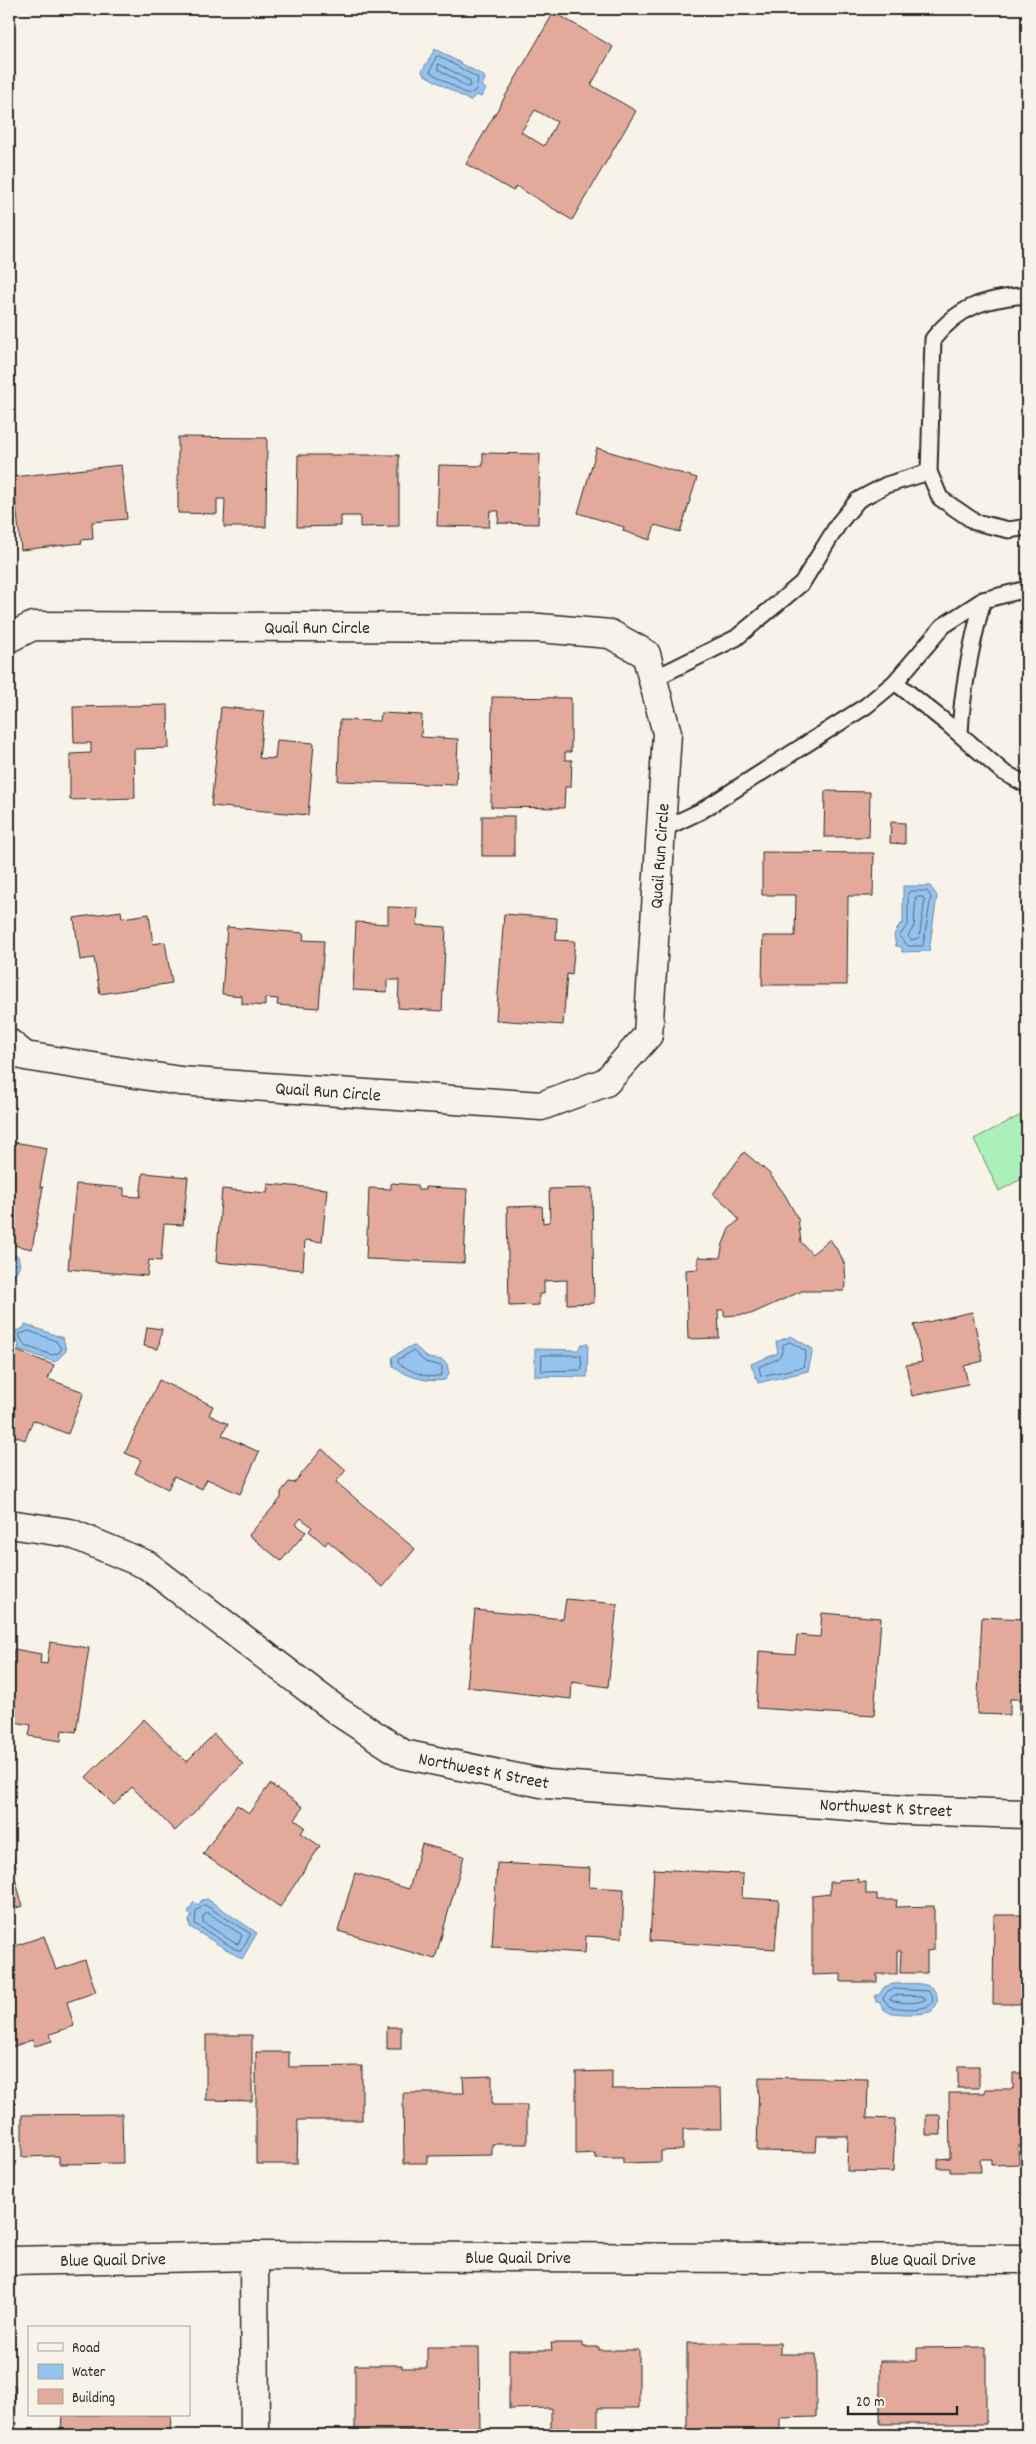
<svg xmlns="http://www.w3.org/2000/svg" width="1036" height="2444" font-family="Dekko,sans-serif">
  <rect width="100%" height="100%" fill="#f7f3e8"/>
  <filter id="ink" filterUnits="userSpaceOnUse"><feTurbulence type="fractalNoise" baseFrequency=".02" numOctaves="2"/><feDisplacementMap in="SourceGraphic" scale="10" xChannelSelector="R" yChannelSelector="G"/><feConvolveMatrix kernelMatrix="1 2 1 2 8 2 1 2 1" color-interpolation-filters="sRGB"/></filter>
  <g filter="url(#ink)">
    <path fill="#abefb9" stroke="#6b8d72" d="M1027 1112V1176L999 1191 974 1139Z"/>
    <g fill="#95c3ef" stroke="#6b86a1">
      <path d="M435 49 484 76 485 80 481 86 486 89 481 97 476 95 470 101 423 74 422 71Z"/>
      <path d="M903 886H930L937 896 929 951 902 952V947L896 946 894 935 900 924H903Z"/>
      <path d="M9 1252 18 1256 20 1265 15 1274 9 1276Z"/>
      <path d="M25 1324 63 1338 66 1351 55 1362 18 1349 19 1345 14 1336 16 1331 24 1328Z"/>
      <path d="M791 1336 813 1349 808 1371 758 1383 751 1364 778 1353 776 1342Z"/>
      <path d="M582 1344H588L587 1377 535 1376V1349L578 1350Z"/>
      <path d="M415 1346 428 1358 442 1360 447 1364 449 1374 445 1380C429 1383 406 1377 393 1366L392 1357 409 1347Z"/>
      <path d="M207 1899 257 1933 242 1959 190 1927 189 1921 192 1915 188 1912 194 1902 198 1905 202 1900Z"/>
      <path d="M893 1984C905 1984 935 1979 937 1997 938 2001 936 2008 932 2011 926 2015 893 2015 886 2011 883 2009 881 2005 879 2002H876L875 1995H879L884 1987Z"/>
    </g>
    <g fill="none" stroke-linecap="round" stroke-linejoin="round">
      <g stroke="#556879" stroke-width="1">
        <path d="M439 56 478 78 476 90 468 95 430 72 436 57Z"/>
        <path d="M439 64 470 81V86L467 87 438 69Z"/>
        <path d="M911 891H927L931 897 923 946H908L899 936 908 925V893Z"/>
        <path d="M916 897H923L925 900 919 938 911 940 908 936 914 926Z"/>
        <path d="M29 1331 56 1341 61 1348 60 1352 52 1355 25 1346 19 1335Z"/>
        <path d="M790 1342 806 1351 803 1367 761 1376 759 1367C771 1360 783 1362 783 1345Z"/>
        <path d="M413 1351 425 1362 442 1366V1375C429 1380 410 1371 398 1363V1360Z"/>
        <path d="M542 1355H581L582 1370 542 1371Z"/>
        <path d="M205 1905 251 1934 240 1952 195 1924 196 1911Z"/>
        <path d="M208 1913 242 1935 239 1943 236 1944 203 1922V1916Z"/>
        <path d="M894 1989 928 1991C948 2013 898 2010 889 2006L883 1998 888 1991Z"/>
        <path d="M895 1995 921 1996 926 1999C920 2004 896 2004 890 1999Z"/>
      </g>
    </g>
    <g fill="#e3aa9c" stroke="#2b2b2b" fill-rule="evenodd">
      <path d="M554 12 613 47 591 85 636 111 572 220 516 186 513 191 466 164ZM535 110 557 122 544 146 521 132Z"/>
      <path d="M178 437 267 438 266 527H224L225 499H217V514L178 513Z"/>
      <path d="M597 448 697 478 680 532 655 525 650 540 623 531 624 527 578 513Z"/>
      <path d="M483 453 540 454 538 524 498 523 499 511H490L489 527 437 526 439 465 483 466Z"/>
      <path d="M298 455H399V526L360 527V516H341V526L297 527Z"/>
      <path d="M121 465 127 519 92 522 93 539 81 540 82 543 21 550 13 477Z"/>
      <path d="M492 697 571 698V752H565V760H572L571 787H565L564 808 491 807Z"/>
      <path d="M168 705 169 748 134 749 135 798 70 800V754L91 753V743H74L73 707Z"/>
      <path d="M221 707 264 711 259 758 275 759 277 740 314 743 308 815 211 806Z"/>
      <path d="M381 713 422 715 421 737 458 739 456 785 338 781 340 720 380 721Z"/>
      <path d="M825 791 870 792 869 837H824Z"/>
      <rect x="482" y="816" width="32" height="40"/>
      <path d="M891 822 905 823V844L890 843Z"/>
      <path d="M762 852 874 853 873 896H848L847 985H762L763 936H795L796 895H762Z"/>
      <path d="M388 907 418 908 417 925 446 927 442 1011 398 1008 399 980H387V992L353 990 356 922 388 924Z"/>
      <path d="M121 911 122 918 149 914 153 944 165 942 172 983 100 994 94 958 80 960 74 918Z"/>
      <path d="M504 914 557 918 556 940 575 941 572 975 567 974 563 1025 496 1020Z"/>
      <path d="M227 927 304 933 303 940 324 941 319 1008 277 1005 278 999 265 998V1006L242 1004V996L222 994Z"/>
      <path d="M9 1141 47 1148 40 1187H43L32 1249 9 1244Z"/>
      <path d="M744 1152 769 1173 785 1195 798 1219 801 1242 812 1254 830 1239 841 1256 845 1266 846 1286 844 1291H802L751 1314 724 1316V1310H718L719 1338 688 1339 686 1270 698 1269V1257L720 1258 723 1244 729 1229 739 1220 730 1208 713 1194Z"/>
      <path d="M143 1173 188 1177 183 1225 164 1224 161 1261 149 1260 147 1276 68 1269 76 1184 124 1188V1196L140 1197Z"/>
      <path d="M391 1183 417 1185 418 1190H425V1187L467 1189 464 1263 366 1259 369 1188 391 1189Z"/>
      <path d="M268 1184 327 1189 322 1242 305 1240 303 1270 216 1262 222 1189 267 1193Z"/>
      <path d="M592 1188 594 1303 567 1304V1280L544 1281V1294H539V1305L509 1306 507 1207 542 1206 543 1223 550 1222 549 1189Z"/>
      <path d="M972 1312 983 1361 964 1366 968 1384 912 1396 906 1365 922 1362 914 1325Z"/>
      <path d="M147 1327 162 1329 158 1349 144 1346Z"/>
      <path d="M9 1348 54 1365 48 1379 84 1392 68 1434 33 1420 25 1440 9 1434Z"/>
      <path d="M159 1380 213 1406 209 1415 228 1424 222 1435 259 1452 240 1494 207 1479 202 1489 174 1476 168 1489 135 1473 141 1460 125 1453Z"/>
      <path d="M322 1449 346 1470 336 1482 415 1549 383 1587 328 1541 325 1545 309 1531 312 1527 301 1518 296 1524 306 1532 281 1561 249 1535 281 1498V1492L289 1482 294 1483Z"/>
      <path d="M566 1599 617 1604 608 1687 572 1682 571 1699 467 1687 475 1610 563 1619Z"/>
      <path d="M822 1613 881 1618 874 1716 756 1708 759 1651 795 1654 797 1635 820 1637Z"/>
      <path d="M982 1617 1025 1619 1024 1637 1027 1638V1716H1019L1020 1699H1010V1715L977 1714Z"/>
      <path d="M50 1642 89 1648 76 1732 62 1730 61 1741 29 1736 31 1725 9 1721V1658L13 1659 14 1649 41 1654 40 1663 47 1664Z"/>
      <path d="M144 1719 186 1762 214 1734 243 1764 175 1831 132 1787 114 1805 86 1777Z"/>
      <path d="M270 1784 303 1807 295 1820 305 1827 301 1833 320 1846 280 1907 203 1854 237 1805 249 1813Z"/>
      <path d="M422 1844 464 1856 435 1959 338 1931 355 1873 409 1889Z"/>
      <path d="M13 1854 16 1867 12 1869 23 1906 9 1910V1855Z"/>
      <path d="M497 1863 590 1868 589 1887 624 1889 622 1938 586 1936 585 1953 492 1947Z"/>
      <path d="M654 1869 743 1874 742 1898 779 1900 775 1949 650 1941Z"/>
      <path d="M858 1879V1882H866V1894H877V1900H897L896 1907 934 1906V1950L927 1951V1973H900L901 1951H897V1974H877V1982H841V1974L812 1975V1896L830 1894V1882H838V1880Z"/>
      <path d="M994 1915H1027V2004H993Z"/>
      <path d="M44 1936 56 1970 85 1960 96 1992 67 2002 74 2026 50 2034 52 2041 35 2046 32 2040 9 2048V1948Z"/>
      <rect x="387" y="2027" width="14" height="22"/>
      <path d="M206 2035H252V2101L206 2100Z"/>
      <path d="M256 2052H289V2067L362 2066V2120H298L297 2164H256Z"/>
      <rect x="958" y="2066" width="21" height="22"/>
      <path d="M612 2071V2089L721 2088 722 2129H683V2150L661 2151V2162L623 2163V2158H595V2153L576 2154V2072Z"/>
      <path d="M1013 2073H1027V2146H1018L1019 2164 991 2165V2159H980L981 2172H950V2168H938V2159L950 2158 949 2093H985V2089H1013Z"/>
      <path d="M492 2076V2105H527V2144H492V2155L427 2156V2163H404L403 2093H464L463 2077Z"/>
      <path d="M759 2077 868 2079 867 2118 895 2119 893 2172 847 2171 848 2136H817L816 2152 757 2151Z"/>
      <path d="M122 2114 123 2163 59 2164V2156L22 2157V2115Z"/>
      <path d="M926 2115H940L941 2135H926Z"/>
      <path d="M551 2343H583V2347H599V2350H639V2408H598V2428H551V2408L509 2409V2350H552Z"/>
      <path d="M687 2343H780V2354H816V2417L780 2418V2435H687Z"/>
      <path d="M427 2347H479L480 2430 355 2431V2365H402V2368H427Z"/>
      <path d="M986 2347V2424H880V2361H917V2348Z"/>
      <path d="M9 2385H15L16 2435H9Z"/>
      <path d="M62 2415H171L170 2435H61Z"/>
    </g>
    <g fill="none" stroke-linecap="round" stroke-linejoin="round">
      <g stroke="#2b2b2b" stroke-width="19">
        <g id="lane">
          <path d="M1027 295C986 299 960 305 933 339L929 472 940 498 975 522 1009 530 1027 527"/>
          <path d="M653 679 736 638 802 583 839 523 858 500 886 485 929 472"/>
          <path d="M895 682 949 725 1003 772 1027 785"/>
          <path d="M960 734C962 688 971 645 983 600"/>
          <path d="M661 830 701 811 866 706 895 682 943 626 983 600 1027 589"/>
        </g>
      </g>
      <g stroke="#2b2b2b" stroke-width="31">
        <g id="street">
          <path d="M9 638 33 626 539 628 610 634 646 654 667 733 648 1035 606 1082 541 1106 180 1081 25 1056 9 1043"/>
          <path d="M9 1524 70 1533 147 1565 339 1712 403 1754 546 1784 905 1810 1027 1814"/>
          <path d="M254 2256 255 2435"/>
          <path d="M9 2261 254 2256 1027 2259"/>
        </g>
      </g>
      <use href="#lane" stroke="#f7f3e8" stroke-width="15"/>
      <use href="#street" stroke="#f7f3e8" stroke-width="28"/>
    </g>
  </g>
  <g text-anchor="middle" stroke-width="4" stroke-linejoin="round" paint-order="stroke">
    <g font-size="18" fill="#2b2b2b" stroke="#f7f3e8">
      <text x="317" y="633">Quail Run Circle</text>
      <text transform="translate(659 856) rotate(-86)" y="6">Quail Run Circle</text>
      <text transform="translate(328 1091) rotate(4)" y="6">Quail Run Circle</text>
      <text transform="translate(484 1770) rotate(11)" y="6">Northwest K Street</text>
      <text transform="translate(886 1807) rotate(3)" y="6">Northwest K Street</text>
      <text x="518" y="2263">Blue Quail Drive</text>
      <text transform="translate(113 2259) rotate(-1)" y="6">Blue Quail Drive</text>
      <text x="923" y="2265">Blue Quail Drive</text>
    </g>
  </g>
  <rect width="1036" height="2444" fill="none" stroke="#f7f3e8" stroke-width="30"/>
  <rect x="15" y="15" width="1006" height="2414" fill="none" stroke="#2b2b2b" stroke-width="2" filter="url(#ink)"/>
  <rect x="28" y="2326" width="162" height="90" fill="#f7f3e8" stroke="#a5a39c"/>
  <rect x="38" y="2343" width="25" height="8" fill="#f7f3e8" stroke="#a5a39c"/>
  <text x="72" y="2352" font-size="15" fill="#2b2b2b">Road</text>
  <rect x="38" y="2364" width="25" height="15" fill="#95c3ef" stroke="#a5a39c"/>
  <text x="72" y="2376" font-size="15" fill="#2b2b2b">Water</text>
  <rect x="38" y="2389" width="25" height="15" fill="#e3aa9c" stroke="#a5a39c"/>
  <text x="72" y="2402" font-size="15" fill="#2b2b2b">Building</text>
  <path d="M848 2406v8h109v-8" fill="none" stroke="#2b2b2b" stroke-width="2.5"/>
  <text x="856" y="2406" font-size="15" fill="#2b2b2b" stroke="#f7f3e8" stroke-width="4" paint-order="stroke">20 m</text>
</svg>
